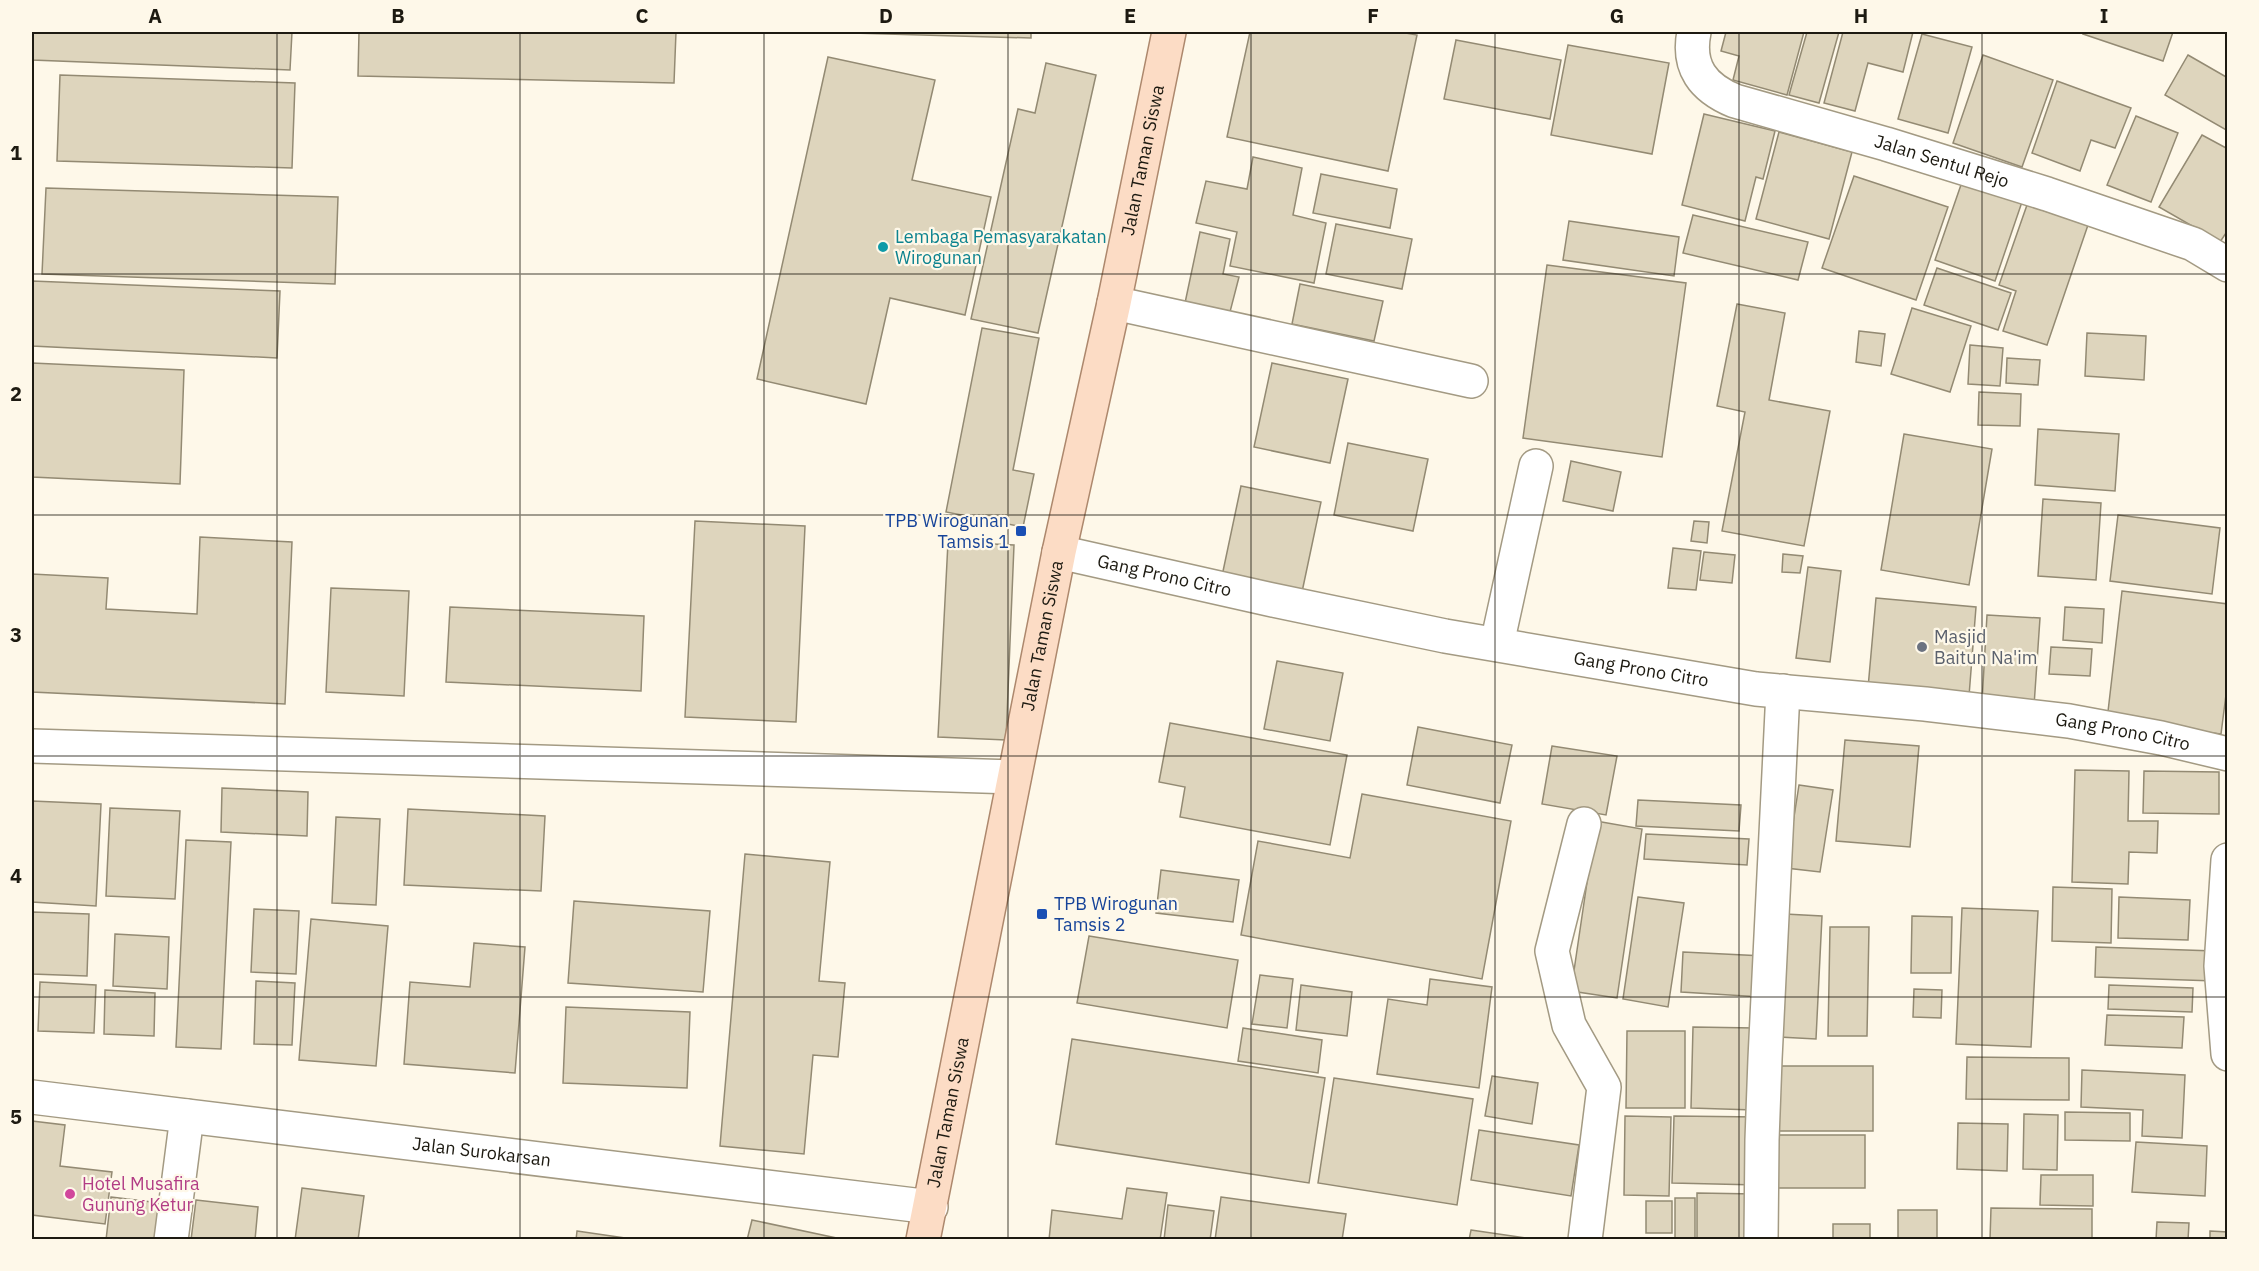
<svg xmlns="http://www.w3.org/2000/svg" width="2259" height="1271" font-family="'IBM Plex Sans',sans-serif">
  <rect width="100%" height="100%" fill="#fef8e9"/>
  <g fill="#ded5bd" stroke="#938a73" stroke-width="1.5">
    <path d="M32 32H292L290 70 32 60Z"/>
    <path d="M359 32H676L674 83 358 76Z"/>
    <path d="M816 32H1031V38Z"/>
    <path d="M1250 32H1400L1417 35 1388 171 1227 137Z"/>
    <path d="M1726 32H1804L1787 95 1733 80 1739 56 1721 51Z"/>
    <path d="M1807 32H1839L1819 103 1789 95Z"/>
    <path d="M1843 32H1913L1903 72 1868 63 1855 111 1824 103Z"/>
    <path d="M2084 32H2173L2163 61 2083 34Z"/>
    <path d="M1922 34 1972 47 1948 133 1898 119Z"/>
    <path d="M1456 40 1561 60 1550 119 1444 99Z"/>
    <path d="M1568 45 1669 63 1652 154 1551 135Z"/>
    <path d="M1983 55 2053 80 2022 167 1953 143Z"/>
    <path d="M2188 55 2228 78V131L2165 95Z"/>
    <path d="M828 57 935 80 912 180 991 197 965 315 890 298 866 404 757 379Z"/>
    <path d="M1046 63 1096 75 1038 333 971 319 1018 109 1035 113Z"/>
    <path d="M60 75 295 83 292 168 57 161Z"/>
    <path d="M2057 81 2131 108 2115 148 2091 140 2080 171 2032 153Z"/>
    <path d="M1704 114 1775 131 1763 179 1756 177 1745 221 1682 205Z"/>
    <path d="M2136 116 2178 133 2151 202 2107 185Z"/>
    <path d="M1779 132 1852 152 1829 239 1756 219Z"/>
    <path d="M2202 135 2228 149V230L2220 242 2159 207Z"/>
    <path d="M1253 157 1302 168 1293 215 1326 223 1314 283 1230 266 1237 232 1196 223 1206 181 1247 189Z"/>
    <path d="M1321 174 1397 189 1390 228 1313 213Z"/>
    <path d="M1854 176 1948 207 1916 300 1822 268Z"/>
    <path d="M1963 179 2023 199 1995 281 1935 260Z"/>
    <path d="M46 188 338 197 335 284 42 274Z"/>
    <path d="M2027 205 2088 225 2047 345 2003 331 2016 291 1999 285Z"/>
    <path d="M1693 215 1808 242 1798 280 1683 253Z"/>
    <path d="M1569 221 1679 237 1674 276 1563 260Z"/>
    <path d="M1336 224 1412 239 1402 289 1326 274Z"/>
    <path d="M1200 232 1230 239 1223 274 1239 277 1230 312 1185 303Z"/>
    <path d="M1547 265 1686 283 1662 457 1523 438Z"/>
    <path d="M1937 268 2011 293 1998 330 1924 305Z"/>
    <path d="M32 281 280 291 277 358 32 346Z"/>
    <path d="M1300 284 1383 301 1374 341 1292 324Z"/>
    <path d="M1737 304 1785 313 1769 400 1830 411 1804 546 1722 531 1745 412 1717 406Z"/>
    <path d="M1912 308 1971 326 1950 392 1891 374Z"/>
    <path d="M982 328 1039 338 1013 470 1034 474 1023 527 946 512Z"/>
    <path d="M1859 331 1885 334 1881 366 1856 362Z"/>
    <path d="M2087 333 2146 336 2144 380 2085 376Z"/>
    <path d="M1970 345 2003 348 2000 386 1968 384Z"/>
    <path d="M2007 358 2040 360 2038 385 2006 383Z"/>
    <path d="M32 363 184 370 180 484 32 477Z"/>
    <path d="M1272 363 1348 379 1330 463 1254 447Z"/>
    <path d="M1979 392 2021 394 2020 426 1978 425Z"/>
    <path d="M2038 429 2119 434 2115 491 2035 485Z"/>
    <path d="M1904 434 1992 449 1969 585 1881 570Z"/>
    <path d="M1348 443 1428 459 1413 531 1334 515Z"/>
    <path d="M1571 461 1621 472 1613 511 1563 501Z"/>
    <path d="M1241 486 1321 502 1302 592 1222 576Z"/>
    <path d="M2043 499 2101 503 2096 580 2038 576Z"/>
    <path d="M2118 515 2220 528 2212 594 2110 581Z"/>
    <path d="M695 521 805 526 796 722 685 717Z"/>
    <path d="M1694 521 1709 522 1707 543 1691 541Z"/>
    <path d="M200 537 292 542 285 704 32 692V574L108 578 106 609 197 614Z"/>
    <path d="M948 542 1014 545 1006 740 938 737Z"/>
    <path d="M1673 548 1701 551 1696 590 1668 588Z"/>
    <path d="M1704 552 1735 555 1732 583 1700 580Z"/>
    <path d="M1783 554 1803 556 1800 573 1782 572Z"/>
    <path d="M1808 567 1841 571 1830 662 1796 658Z"/>
    <path d="M331 588 409 591 404 696 326 692Z"/>
    <path d="M2122 591 2228 604V679L2221 734 2107 720Z"/>
    <path d="M1876 598 1976 607 1969 696 1868 688Z"/>
    <path d="M450 607 644 616 641 691 446 682Z"/>
    <path d="M2065 607 2104 609 2102 643 2063 640Z"/>
    <path d="M1987 615 2040 618 2034 706 1982 702Z"/>
    <path d="M2051 647 2092 649 2090 676 2049 674Z"/>
    <path d="M1277 661 1343 673 1330 741 1264 729Z"/>
    <path d="M1170 723 1347 755 1330 845 1180 817 1185 787 1159 782Z"/>
    <path d="M1418 727 1512 745 1500 803 1407 785Z"/>
    <path d="M1845 740 1919 746 1910 847 1836 841Z"/>
    <path d="M1552 746 1617 756 1606 815 1542 804Z"/>
    <path d="M2075 770 2129 771 2128 821H2158L2157 853 2129 852 2128 884 2072 882Z"/>
    <path d="M2144 771 2219 772V814L2143 813Z"/>
    <path d="M1799 785 1833 790 1820 872 1786 868Z"/>
    <path d="M222 788 308 792 307 836 221 832Z"/>
    <path d="M1362 794 1511 821 1482 979 1241 935 1258 841 1350 858Z"/>
    <path d="M1638 800 1741 805 1739 831 1636 826Z"/>
    <path d="M32 801 101 804 96 906 32 902Z"/>
    <path d="M110 808 180 811 175 899 106 896Z"/>
    <path d="M408 809 545 816 541 891 404 885Z"/>
    <path d="M336 817 380 819 376 905 332 903Z"/>
    <path d="M1596 821 1642 829 1617 998 1571 991Z"/>
    <path d="M1646 834 1749 839 1747 865 1644 859Z"/>
    <path d="M186 840 231 842 221 1049 176 1047Z"/>
    <path d="M745 854 830 862 819 981 845 983 838 1057 813 1055 804 1154 720 1146Z"/>
    <path d="M1161 870 1239 880 1233 922 1156 913Z"/>
    <path d="M2053 887 2112 889 2111 943 2052 941Z"/>
    <path d="M1638 897 1684 903 1668 1007 1623 999Z"/>
    <path d="M2119 897 2190 900 2188 940 2118 938Z"/>
    <path d="M574 901 710 911 703 992 568 983Z"/>
    <path d="M1962 908 2038 911 2031 1047 1956 1044Z"/>
    <path d="M254 909 299 911 296 974 251 972Z"/>
    <path d="M32 912 89 914 87 976 32 974Z"/>
    <path d="M1785 914 1822 916 1816 1039 1779 1037Z"/>
    <path d="M1912 916 1952 917 1951 973H1911Z"/>
    <path d="M311 919 388 926 376 1066 299 1060Z"/>
    <path d="M1830 927H1869L1867 1036H1828Z"/>
    <path d="M115 934 169 937 167 989 113 986Z"/>
    <path d="M1089 936 1238 960 1227 1028 1077 1003Z"/>
    <path d="M474 943 525 947 515 1073 404 1064 410 982 470 987Z"/>
    <path d="M2096 947 2215 951V981L2095 977Z"/>
    <path d="M1683 952 1764 956 1762 997 1681 992Z"/>
    <path d="M1260 975 1293 979 1287 1028 1252 1024Z"/>
    <path d="M1430 979 1492 987 1479 1088 1377 1074 1388 999 1427 1005Z"/>
    <path d="M256 981 295 983 292 1045 254 1044Z"/>
    <path d="M40 982 96 985 94 1033 38 1031Z"/>
    <path d="M1301 985 1352 992 1347 1036 1296 1030Z"/>
    <path d="M2109 985 2193 988 2192 1012 2108 1009Z"/>
    <path d="M1914 989 1942 990 1941 1018 1913 1017Z"/>
    <path d="M105 990 155 993 154 1036 104 1034Z"/>
    <path d="M566 1007 690 1012 687 1088 563 1083Z"/>
    <path d="M2107 1015 2184 1017 2182 1048 2105 1045Z"/>
    <path d="M1693 1027 1755 1028 1754 1110 1691 1108Z"/>
    <path d="M1243 1028 1322 1040 1318 1073 1238 1061Z"/>
    <path d="M1627 1031H1685V1108H1626Z"/>
    <path d="M1072 1039 1325 1078 1309 1183 1056 1144Z"/>
    <path d="M1967 1057 2069 1058V1100L1966 1099Z"/>
    <rect x="1771" y="1066" width="102" height="65"/>
    <path d="M2082 1070 2185 1075 2182 1138 2142 1136 2143 1110 2081 1107Z"/>
    <path d="M1492 1076 1538 1083 1532 1124 1485 1116Z"/>
    <path d="M1334 1078 1473 1099 1457 1205 1318 1183Z"/>
    <path d="M2065 1112 2130 1113V1141L2065 1140Z"/>
    <path d="M2024 1114 2058 1115 2057 1170 2023 1169Z"/>
    <path d="M1625 1116 1671 1117 1669 1196 1624 1195Z"/>
    <path d="M1674 1116 1759 1117 1758 1185 1672 1183Z"/>
    <path d="M32 1121 65 1125 60 1166 112 1172 105 1224 32 1215Z"/>
    <path d="M1958 1123 2008 1124 2007 1171 1957 1169Z"/>
    <path d="M1479 1130 1579 1145 1571 1196 1471 1180Z"/>
    <rect x="1775" y="1135" width="90" height="53"/>
    <path d="M2136 1142 2207 1146 2205 1196 2132 1192Z"/>
    <path d="M2041 1175H2093V1206L2040 1205Z"/>
    <path d="M302 1188 364 1196 358 1240H295Z"/>
    <path d="M1127 1188 1167 1193 1160 1240H1049L1052 1210 1122 1219Z"/>
    <path d="M1697 1193 1756 1194 1755 1240H1697Z"/>
    <path d="M111 1197 168 1204 164 1240H106Z"/>
    <path d="M1221 1197 1346 1214 1342 1240H1215Z"/>
    <path d="M1675 1198H1695V1240L1675 1239Z"/>
    <path d="M196 1200 258 1207 255 1240H191Z"/>
    <rect x="1646" y="1201" width="26" height="32"/>
    <path d="M1168 1205 1214 1211 1210 1240H1164Z"/>
    <path d="M1991 1208 2092 1209V1240H1990Z"/>
    <rect x="1898" y="1210" width="39" height="30"/>
    <path d="M752 1220 846 1240H747Z"/>
    <path d="M2157 1222 2189 1223 2188 1240H2156Z"/>
    <rect x="1833" y="1224" width="37" height="16"/>
    <path d="M1471 1230 1540 1240H1469Z"/>
    <path d="M577 1231 639 1240H576Z"/>
    <path d="M2210 1231 2228 1232V1240H2210Z"/>
  </g>
  <g fill="none" stroke-linecap="round" stroke-linejoin="round">
    <g stroke="#a39a83" stroke-width="36">
      <g id="minor">
        <path id="s1" d="M1694 32C1687 67 1703 88 1735 101L1886 144 2047 194 2193 244 2228 265"/>
        <path d="M1114 303 1471 381"/>
        <path id="s2" d="M1059 552 1268 599 1445 636 1756 689 1925 704 2069 721 2161 738 2228 754"/>
        <path d="M1497 644 1536 466"/>
        <path d="M32 746 1014 777"/>
        <path d="M1584 824 1552 951 1569 1025 1604 1087 1585 1240"/>
        <path d="M2228 860 2221 966 2228 1054"/>
        <path id="s3" d="M32 1097 931 1207"/>
        <path d="M171 1240 187 1116"/>
        <path d="M1761 1240 1762 1140 1765 1059 1783 691"/>
      </g>
    </g>
    <g stroke="#ad886d" stroke-width="36">
      <g id="major">
        <path id="s4" d="M923 1240 1059 552 1114 303 1169 32"/>
      </g>
    </g>
    <use href="#minor" stroke="#fff" stroke-width="33"/>
    <use href="#major" stroke="#fcdcc5" stroke-width="33"/>
  </g>
  <path fill="none" stroke="#1d1a11" stroke-width="1.5" stroke-opacity="0.55" d="M277 32V1240M520 32V1240M764 32V1240M1008 32V1240M1251 32V1240M1495 32V1240M1739 32V1240M1982 32V1240M32 274H2228M32 515H2228M32 756H2228M32 997H2228"/>
  <circle fill="#0f9aa8" stroke="#fef8e9" stroke-width="2" cx="883" cy="247" r="6"/>
  <g fill="#1a4fb4" stroke="#fef8e9" stroke-width="2">
    <rect x="1015" y="525" width="12" height="12" rx="3"/>
    <rect x="1036" y="908" width="12" height="12" rx="3"/>
  </g>
  <circle fill="#6b7280" stroke="#fef8e9" stroke-width="2" cx="1922" cy="647" r="6"/>
  <circle fill="#d1479c" stroke="#fef8e9" stroke-width="2" cx="70" cy="1194" r="6"/>
  <g text-anchor="middle" stroke-width="4.5" stroke-linejoin="round" paint-order="stroke">
    <g font-size="18" fill="#1d1a11" stroke="#fef8e9">
      <text dy="6" stroke="none"><textPath href="#s4" startOffset="1102">Jalan Taman Siswa</textPath></text>
      <text dy="6" stroke="none"><textPath href="#s1" startOffset="304">Jalan Sentul Rejo</textPath></text>
      <text dy="6" stroke="none"><textPath href="#s2" startOffset="108">Gang Prono Citro</textPath></text>
      <text dy="6" stroke="none"><textPath href="#s4" startOffset="616">Jalan Taman Siswa</textPath></text>
      <text dy="6" stroke="none"><textPath href="#s2" startOffset="594">Gang Prono Citro</textPath></text>
      <text dy="6" stroke="none"><textPath href="#s2" startOffset="1080">Gang Prono Citro</textPath></text>
      <text dy="6" stroke="none"><textPath href="#s4" startOffset="130">Jalan Taman Siswa</textPath></text>
      <text dy="6" stroke="none"><textPath href="#s3" startOffset="453">Jalan Surokarsan</textPath></text>
    </g>
    <g font-size="18" fill="#0d838f" stroke="#fef8e9" text-anchor="start">
      <text x="895" y="243">Lembaga Pemasyarakatan<tspan x="895" dy="21">Wirogunan</tspan></text>
    </g>
    <g font-size="18" fill="#164399" stroke="#fef8e9" text-anchor="end">
      <text x="1009" y="527">TPB Wirogunan<tspan x="1009" dy="21">Tamsis 1</tspan></text>
      <text x="1054" y="910" text-anchor="start">TPB Wirogunan<tspan x="1054" dy="21">Tamsis 2</tspan></text>
    </g>
    <g font-size="18" fill="#5b616d" stroke="#fef8e9" text-anchor="start">
      <text x="1934" y="643">Masjid<tspan x="1934" dy="21">Baitun Na'im</tspan></text>
    </g>
    <g font-size="18" fill="#b23c85" stroke="#fef8e9" text-anchor="start">
      <text x="82" y="1190">Hotel Musafira<tspan x="82" dy="21">Gunung Ketur</tspan></text>
    </g>
  </g>
  <rect width="2259" height="1271" fill="none" stroke="#fef8e9" stroke-width="66"/>
  <rect x="33" y="33" width="2193" height="1205" fill="none" stroke="#1d1a11" stroke-width="2"/>
  <g font-size="20" text-anchor="middle" font-weight="bold" fill="#1d1a11">
    <text x="155" y="23">A</text>
    <text x="398" y="23">B</text>
    <text x="642" y="23">C</text>
    <text x="886" y="23">D</text>
    <text x="1130" y="23">E</text>
    <text x="1373" y="23">F</text>
    <text x="1617" y="23">G</text>
    <text x="1861" y="23">H</text>
    <text x="2104" y="23">I</text>
    <text x="16" y="160">1</text>
    <text x="16" y="401">2</text>
    <text x="16" y="642">3</text>
    <text x="16" y="883">4</text>
    <text x="16" y="1124">5</text>
  </g>
</svg>
